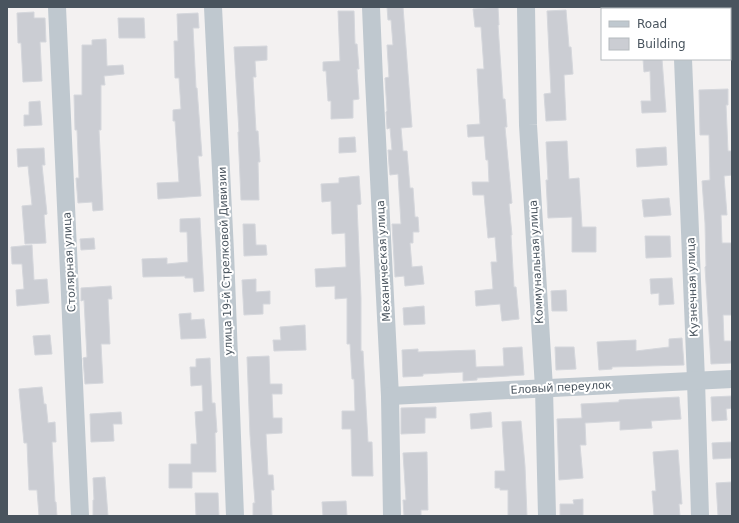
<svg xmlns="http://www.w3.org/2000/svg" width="739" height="523" font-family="'DejaVu Sans',sans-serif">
  <rect width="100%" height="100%" fill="#f3f1f1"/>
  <g fill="#cbcdd3" stroke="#d5d7dc">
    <path d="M387 7H403L412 127 401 128 403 151H407L410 188H413L415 217H418L419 232H413V243H410L412 267 422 266 424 284 405 286 404 276 395 277 392 224H401L398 174 390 175 389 165 388 150H392L390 128 387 129 386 112 387 111 385 78 389 77 387 45H393L391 20H388Z"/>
    <path d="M498 7 499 25H498L503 99H505L507 127H505L512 203 509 204 512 235H511L514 287H516L519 319 502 321 500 304 476 306 475 291 493 289 491 262H497L495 237 488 238 484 195H473L472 182H489L488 160H486L484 136 468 137 467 125 480 124 477 69H484L481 27H475L473 9Z"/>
    <path d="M566 10 569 47H571L573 74 564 75 566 120 546 121 544 94 551 93 547 11Z"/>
    <path d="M338 11H354L355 44H357L359 69H357L359 99 353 100V118L331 119V101H328L326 71H323V62L340 61Z"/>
    <path d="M34 12V18H45L46 42H40L42 81 23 82 21 43H18L17 13Z"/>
    <path d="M198 13 199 28H193L196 88H197L202 156H198L201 196 158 199 157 183 179 182 175 121H173V110L181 109 179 78H175L174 41H178L177 14Z"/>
    <path d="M118 18H144L145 38H119Z"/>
    <path d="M106 39 107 66 123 65 124 74 104 76 105 85H101V130H99L103 210 93 211 92 202 78 203 76 178H79L77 130H75L74 95H82V45H92V40Z"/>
    <path d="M267 46V60L255 61 256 77H253L256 131H258L260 162H258L259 200H241L238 132H239L234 47Z"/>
    <path d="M643 59H662L666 112 642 113 641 101H651L650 71 644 72Z"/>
    <path d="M728 89V105H726L728 151H732V175L724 176 727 215H721L722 243H732V315H723L724 341H732V363L711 364 705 267 706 266 705 223 702 181 710 180 709 135H700L699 90Z"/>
    <path d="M40 101 42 125 24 126V115H29V102Z"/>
    <path d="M355 137 356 152 339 153V138Z"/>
    <path d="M567 141 569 179 579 178 582 227H596V252H572V217L548 218 546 180H548L546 142Z"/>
    <path d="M666 147 667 165 637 167 636 149Z"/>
    <path d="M44 148 45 165H42L47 214 44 215 46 243 25 244 22 206 32 205 28 166 18 167 17 149Z"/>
    <path d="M359 176 361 204 357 205 361 298V351H363L368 442H372L373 476H352L351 429H342V411H355L354 379H352L350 344H347V298L335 299V286L316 287 315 269 346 267 345 233 332 234 331 201 322 202 321 184 339 183V178Z"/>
    <path d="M669 198 671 215 644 217 642 200Z"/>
    <path d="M200 218 204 291 194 292 193 278H185V276L143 277 142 259 167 258V264L188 262 187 232H180V219Z"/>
    <path d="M243 224H255L256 245H266L267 255 244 256Z"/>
    <path d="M645 236H670L671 257 646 258Z"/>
    <path d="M94 238 95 249 81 250 80 239Z"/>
    <path d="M32 245 34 280 47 279 49 303 17 306 16 290 24 289 22 264H12L11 247Z"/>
    <path d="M672 278 674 304 659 305V293L651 294 650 279Z"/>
    <path d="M256 279V292L270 291V304H263V314L244 315 242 280Z"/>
    <path d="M111 286 112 299H108L110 344H101L103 383 85 384 83 358 87 357 84 300 81 301V288Z"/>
    <path d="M566 290 567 311H552L551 291Z"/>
    <path d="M424 306 425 324 404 325 403 308Z"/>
    <path d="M191 313V320L204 319 206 338 181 339 179 314Z"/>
    <path d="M305 325 306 350 274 351 273 340H281L280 327Z"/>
    <path d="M50 335 52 354 35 355 33 336Z"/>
    <path d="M682 338 684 365 612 367V369L599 370 597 342 636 340V351L669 347V339Z"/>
    <path d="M522 347 524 375 477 378V380L463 381V372L423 374V376L403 377 402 350 418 349V352L475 350 476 367 504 366 503 348Z"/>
    <path d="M555 347H574L576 369 556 370Z"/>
    <path d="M269 356 270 384H282V394H272L273 418H282V433L266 434 268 475H273L274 490H271L272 516H253V503H255L250 435 247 357Z"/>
    <path d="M210 358 212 403H215L217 432 215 433 216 472H192V488H169V464H191V444H197L195 412 203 411 202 385 191 386 190 367H196V359Z"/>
    <path d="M42 387 44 404H46L48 423 55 422 56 442H52L55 502H56L57 516H39L37 490H29L27 443H24L19 389Z"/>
    <path d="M732 396V408L726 409 727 420 712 421 711 397Z"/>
    <path d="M679 397 681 419 651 421 652 428 620 430V421L585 423 586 445H580L583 478 559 480 557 419 582 418 581 404 619 402V400Z"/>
    <path d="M436 407V418H425V433L401 434V408Z"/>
    <path d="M121 412 122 424H113L114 441 91 442 90 414Z"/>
    <path d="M491 412 492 427 471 429 470 414Z"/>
    <path d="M521 421 525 466 527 516H508V490H500V488H495V471H505L502 422Z"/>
    <path d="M732 442V458L713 459 712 443Z"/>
    <path d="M678 450 682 504H679L680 516H654L652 491H656L653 452Z"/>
    <path d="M427 452 428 510H421V516H404L403 500H406L403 453Z"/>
    <path d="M105 477 108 516H93V500H94L93 478Z"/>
    <path d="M732 482V516H718L716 483Z"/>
    <path d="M195 493H218L219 516H196Z"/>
    <path d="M583 499V516H560V504H574L573 500Z"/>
    <path d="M346 501 347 516H323L322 502Z"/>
  </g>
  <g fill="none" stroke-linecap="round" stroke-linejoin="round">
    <g stroke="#bfc8cf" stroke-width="18">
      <path d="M57 7 80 516"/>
      <path d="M213 7 225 252 235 516"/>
      <path d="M371 7 374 80 390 396 392 516"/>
      <path d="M526 7 528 125 544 388 547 516"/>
      <path d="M681 7V9"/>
      <path d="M683 59 696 380 700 516"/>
      <path d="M390 396 732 379"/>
    </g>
  </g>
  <g text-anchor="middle" stroke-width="4" stroke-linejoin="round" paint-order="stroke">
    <g font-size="11" fill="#49545e" stroke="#fff">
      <text transform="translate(225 261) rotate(-92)" y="4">улица 19-й Стрелковой Дивизии</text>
      <text transform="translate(383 261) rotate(-93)" y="4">Механическая улица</text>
      <text transform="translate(69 262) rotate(-93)" y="4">Столярная улица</text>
      <text transform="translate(536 262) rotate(-93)" y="4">Коммунальная улица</text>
      <text transform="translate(692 287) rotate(-92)" y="4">Кузнечная улица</text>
      <text transform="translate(561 387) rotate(-3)" y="4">Еловый переулок</text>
    </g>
  </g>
  <rect width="739" height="523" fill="none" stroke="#49545e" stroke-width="16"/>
  <rect x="601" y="8" width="130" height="52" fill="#ffffff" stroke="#b6bbbf"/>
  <rect x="609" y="21" width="20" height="6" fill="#bfc8cf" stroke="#b6bbbf"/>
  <text x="637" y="28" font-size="12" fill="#49545e">Road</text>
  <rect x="609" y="38" width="20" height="12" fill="#cbcdd3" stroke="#b6bbbf"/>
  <text x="637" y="48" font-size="12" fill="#49545e">Building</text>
</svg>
